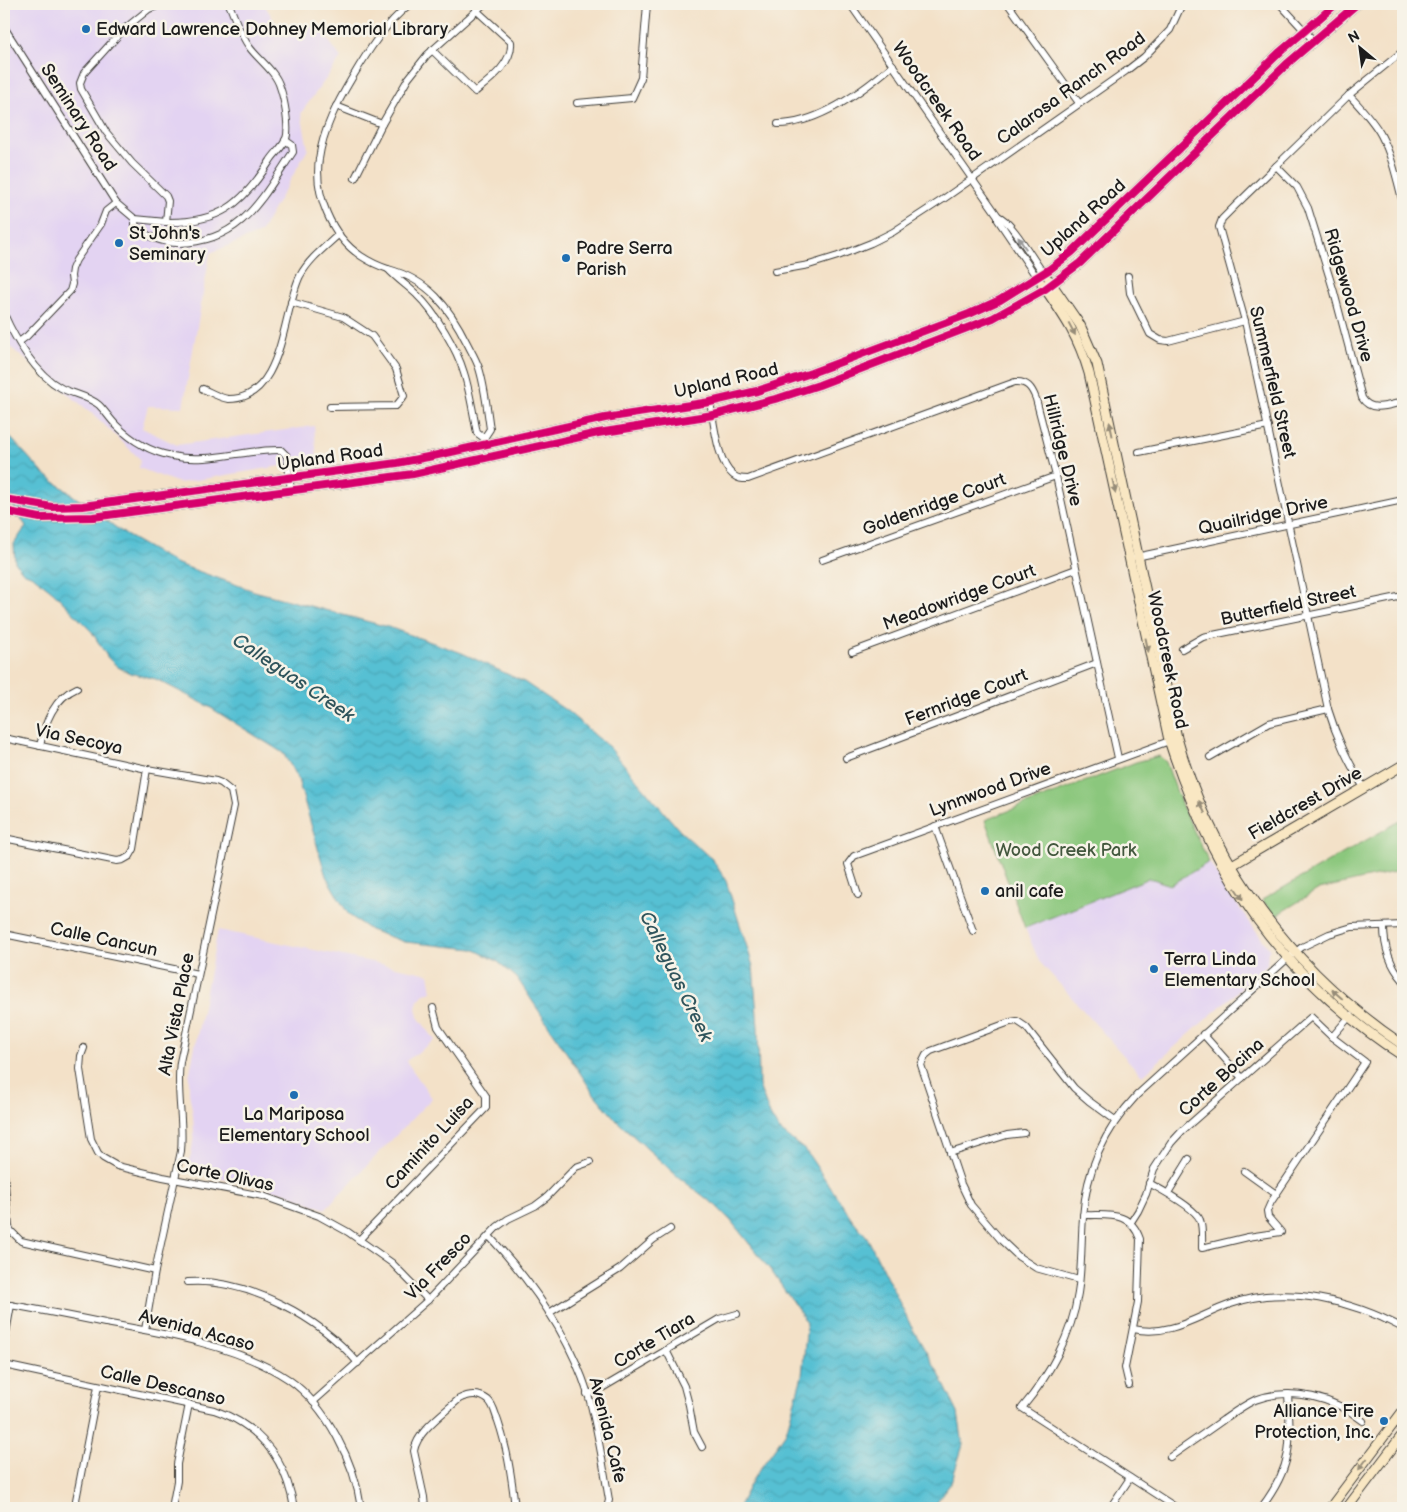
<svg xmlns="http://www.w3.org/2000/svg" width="1407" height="1512" font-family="'Balsamiq Sans',sans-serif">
  <defs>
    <pattern id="water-waves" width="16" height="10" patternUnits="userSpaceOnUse" patternTransform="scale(1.25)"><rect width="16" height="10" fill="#56c0d3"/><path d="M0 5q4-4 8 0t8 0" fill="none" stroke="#4aa4b5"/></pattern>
  </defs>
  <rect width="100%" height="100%" fill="#f7f3e8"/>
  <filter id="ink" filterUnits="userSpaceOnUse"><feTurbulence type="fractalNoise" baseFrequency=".02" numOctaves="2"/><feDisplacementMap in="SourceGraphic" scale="10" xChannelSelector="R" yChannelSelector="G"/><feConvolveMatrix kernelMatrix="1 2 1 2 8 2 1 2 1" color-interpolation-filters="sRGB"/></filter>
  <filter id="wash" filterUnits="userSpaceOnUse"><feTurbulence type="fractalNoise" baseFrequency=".0096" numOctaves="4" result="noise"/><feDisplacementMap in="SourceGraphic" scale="20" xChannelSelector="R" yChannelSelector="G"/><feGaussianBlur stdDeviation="1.12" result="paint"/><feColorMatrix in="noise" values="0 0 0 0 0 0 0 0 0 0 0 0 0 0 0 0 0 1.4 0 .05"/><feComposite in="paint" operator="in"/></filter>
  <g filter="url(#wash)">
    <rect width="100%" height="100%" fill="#f3e1c8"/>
    <g fill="#e3d3f2">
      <path d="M4 4H264L284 37 317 24 341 58 301 113 308 149 260 233 210 253 183 407 148 406 142 428 177 445 314 426 317 460 179 483 139 468 140 459 94 415 4 342Z"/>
      <path d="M1209 862 1236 903 1270 950 1268 952 1267 965 1142 1076 1039 961 1025 928 1147 879H1153L1170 885Z"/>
      <path d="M218 930 429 974 432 992 424 994 418 1000 416 1008 418 1017 435 1040 406 1061 432 1098 325 1209 285 1193 247 1183 190 1171 187 1166 191 1155 194 1135 193 1115 189 1093V1077Z"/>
    </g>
    <g fill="#8bc77d" stroke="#54724c">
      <path d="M1159 756 1166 762 1182 806 1209 862 1170 885 1153 879H1147L1025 928 985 820 1136 762Z"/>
      <path d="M1403 819V870L1319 889 1275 916 1262 900Z"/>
    </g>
    <path fill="url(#water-waves)" stroke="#396e78" d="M4 425 10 437 43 473 126 535 175 563 254 591 388 627 462 653 524 682 567 711 610 748 680 831 713 860 726 881 753 966 758 1027 759 1086 770 1115 779 1130 806 1151 852 1219 867 1237 911 1326 939 1374 958 1413 963 1445 951 1483 932 1508H738L753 1479 786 1432 802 1376 807 1323 772 1272 731 1221 715 1205 677 1176 618 1122 594 1094 517 978 497 961 473 949 405 942 370 930 349 915 339 899 326 876 297 776 283 753 206 705 156 679 130 673 118 667 108 658 92 632 53 592 33 576 23 572 15 562 14 544 26 526 4 493Z"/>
  </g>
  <g filter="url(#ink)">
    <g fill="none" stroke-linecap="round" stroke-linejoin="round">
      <g stroke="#3c3a36" stroke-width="8">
        <g id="street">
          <path d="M850 4 998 216V220L1037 278"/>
          <path d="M1008 4 1079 103"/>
          <path d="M1280 4 1313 40"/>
          <path d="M4 27 116 203 135 219 166 222 168 201 166 196 132 163 106 132 81 89 80 83 84 73 123 30 149 9 163 4"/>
          <path d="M432 50 475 92C490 80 513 63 511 42L476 10"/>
          <path d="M1349 95C1361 108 1373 120 1381 135 1392 156 1397 180 1403 203"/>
          <path d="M577 103 632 98 641 78 647 4"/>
          <path d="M336 106 382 124 408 79 427 55 484 4"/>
          <path d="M778 124C818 124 863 91 893 65"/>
          <path d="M1276 166 1297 187 1308 208 1334 292 1362 398C1371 413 1389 405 1403 402"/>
          <path d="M355 178 382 124"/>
          <path d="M998 216C1011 220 1034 261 1044 274"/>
          <path d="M135 219V225C145 237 164 243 179 243 242 242 262 198 293 152L292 145 285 140"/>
          <path d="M166 222C219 223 242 205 270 161 274 154 283 147 286 139 290 128 284 98 280 87 276 72 259 60 250 48 240 35 235 18 229 4"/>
          <path d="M388 269C429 280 449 307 467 343 471 351 476 359 479 368 485 387 487 409 490 429L484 438 477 433C473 413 470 392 464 373 457 349 435 312 417 295 408 286 397 279 388 269Z"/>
          <path d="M388 269C379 266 370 262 361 256 331 236 314 194 319 159 323 130 337 103 352 78 368 51 385 24 410 4"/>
          <path d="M775 271 809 265 838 256 871 243 893 232 942 200 1126 71 1144 57 1170 30 1182 4"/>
          <path d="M1128 276 1130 293 1150 334 1160 340 1168 341 1245 321"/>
          <path d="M291 302 343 317 372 336 396 369 404 396 396 406 330 407"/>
          <path d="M4 314C15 339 36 375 61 388 73 394 88 396 99 405 105 411 110 419 116 425 131 440 151 452 172 456 208 464 245 449 281 450L287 456 291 491"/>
          <path d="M19 342 27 336 70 291 72 284 71 276 72 269 76 260 101 224 106 211 116 203"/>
          <path d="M203 389C210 392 220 398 228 399 284 400 282 312 300 276 309 259 325 247 339 234"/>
          <path d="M710 402C714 422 717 462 733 475 738 479 742 479 748 479L1015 382C1027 381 1032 388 1036 399L1056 476 1118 758"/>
          <path d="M1139 452 1268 426"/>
          <path d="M1136 557 1403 500"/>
          <path d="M822 560 1056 476"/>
          <path d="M1182 649 1203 637 1403 596"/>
          <path d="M852 652 1076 569"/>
          <path d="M4 738 147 769 216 781 221 783 231 791 234 806 180 1062C176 1092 184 1121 181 1151L155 1271 145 1330"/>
          <path d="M40 746C45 722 54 698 77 688"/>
          <path d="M1210 757 1269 723 1328 709"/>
          <path d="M846 758 1097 663"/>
          <path d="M1364 788C1348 761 1337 739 1328 709L1245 321 1219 227 1222 219 1236 205 1349 95 1403 51"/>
          <path d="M935 826 973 931"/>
          <path d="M4 838 117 861 123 860 130 856 134 849 147 769"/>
          <path d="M858 895 848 864 854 856 1172 740"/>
          <path d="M1384 927C1384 947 1389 964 1403 980"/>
          <path d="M4 934 198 974"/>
          <path d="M1203 1034 1242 1078"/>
          <path d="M84 1048 81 1056 80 1069 91 1139 98 1153 103 1158 117 1166 163 1177 263 1196 319 1216 348 1232 392 1263 428 1300"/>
          <path d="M950 1153 1007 1135 1024 1133"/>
          <path d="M1244 1171 1276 1194"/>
          <path d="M4 1174 9 1227 11 1231 21 1241 155 1271"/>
          <path d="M1149 1183C1160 1189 1196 1208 1200 1220 1203 1228 1202 1239 1202 1248L1248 1237 1281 1232 1268 1217 1267 1211 1271 1202 1365 1062 1332 1037"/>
          <path d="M1168 1193 1189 1159"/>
          <path d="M1083 1215C1108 1216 1130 1210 1140 1239L1138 1302 1125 1368 1129 1385"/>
          <path d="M1131 1222 1138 1211 1146 1194 1154 1169 1171 1143 1182 1131 1311 1017 1332 1037 1351 1015"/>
          <path d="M489 1236C531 1281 569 1334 588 1394 598 1429 603 1465 609 1500L607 1508"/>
          <path d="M359 1240 486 1108V1096L438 1027 433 1008"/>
          <path d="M1079 1280 1036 1268 1019 1257 1001 1240 971 1205 961 1184 921 1065 926 1055 931 1051 1010 1022 1017 1021 1026 1027 1074 1088 1089 1101 1115 1120"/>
          <path d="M188 1282C248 1278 320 1318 358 1363"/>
          <path d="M4 1304C37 1309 71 1316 105 1323 163 1333 239 1346 288 1379 327 1406 355 1463 361 1508"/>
          <path d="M549 1313 620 1269 653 1240 670 1229"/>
          <path d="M1133 1329C1171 1337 1197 1316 1231 1304 1286 1284 1353 1301 1403 1328"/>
          <path d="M4 1344 11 1305"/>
          <path d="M666 1350 684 1386 689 1405 694 1432 702 1447"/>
          <path d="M4 1365 214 1410C261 1426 286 1460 294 1508"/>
          <path d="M587 1394 597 1391 719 1319 737 1314"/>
          <path d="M313 1402 428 1300 497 1227 508 1219 535 1206 547 1197 576 1167 590 1162"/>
          <path d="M1170 1457C1187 1445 1205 1433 1223 1420 1233 1413 1244 1405 1255 1400 1291 1386 1335 1398 1363 1421"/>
          <path d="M76 1500 98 1386"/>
          <path d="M172 1508 177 1481V1464L189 1404"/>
          <path d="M425 1508 424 1497 414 1451C417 1431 444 1413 459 1399 469 1394 479 1393 488 1400 494 1405 495 1414 498 1421 508 1450 512 1478 515 1508"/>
          <path d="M1110 1508 1130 1478"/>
          <path d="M1177 1508 1022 1408C1049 1376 1072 1335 1078 1293 1082 1268 1081 1242 1083 1217 1086 1171 1105 1129 1137 1095L1288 958 1302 947 1329 934 1352 927 1403 925"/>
          <path d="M1261 1508C1293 1466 1291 1444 1288 1394"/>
        </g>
      </g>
      <g stroke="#3c3a36" stroke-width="11">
        <g id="secondary">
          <path d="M1049 280 1080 325 1097 364 1177 738C1213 866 1293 971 1403 1045"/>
          <path d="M1042 284C1064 316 1078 335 1089 373L1169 740C1212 875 1284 979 1403 1056"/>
          <path d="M4 499 52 507 83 506 397 463 433 456 605 418 710 402 757 391 811 373 969 314 1000 300 1050 269 1072 252 1280 52 1336 4"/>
          <path d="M4 511 40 518 93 517 413 474 598 433 713 415 779 398 819 385 993 318 1045 289 1080 263 1288 63 1357 4"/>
          <path d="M1227 868 1403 765"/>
          <path d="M1330 1508 1403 1411"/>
          <path d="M1347 1508 1403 1434"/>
        </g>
      </g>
      <use href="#street" stroke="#fff" stroke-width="6"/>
      <use href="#secondary" stroke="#f9e7c3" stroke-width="9"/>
      <g stroke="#f7f3e8" stroke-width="11">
        <g id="cycleway">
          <path d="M4 499 52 507 83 506 397 463 433 456 605 418 710 402 757 391 811 373 969 314 1000 300 1050 269 1072 252 1280 52 1336 4"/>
          <path d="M4 511 40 518 93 517 413 474 598 433 713 415 779 398 819 385 993 318 1045 289 1080 263 1288 63 1357 4"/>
        </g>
      </g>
      <use href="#cycleway" stroke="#d6006c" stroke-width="8"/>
    </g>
    <defs><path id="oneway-solid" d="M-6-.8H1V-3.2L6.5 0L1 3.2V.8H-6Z" transform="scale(1.25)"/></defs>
    <use fill="#999" href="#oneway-solid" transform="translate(1022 243) rotate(-124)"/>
    <g fill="#968c78">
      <use href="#oneway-solid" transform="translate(1072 329) rotate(62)"/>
      <use href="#oneway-solid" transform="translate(1111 429) rotate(-102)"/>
      <use href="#oneway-solid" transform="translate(1114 486) rotate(77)"/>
      <use href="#oneway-solid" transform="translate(1147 645) rotate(78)"/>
      <use href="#oneway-solid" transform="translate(1202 807) rotate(-115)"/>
      <use href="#oneway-solid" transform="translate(1239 894) rotate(56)"/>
      <use href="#oneway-solid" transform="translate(1337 994) rotate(-139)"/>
      <use href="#oneway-solid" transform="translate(1363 1464) rotate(127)"/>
    </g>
  </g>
  <g fill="#1f6fb2" stroke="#f7f3e8" stroke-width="2">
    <circle cx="86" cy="29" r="5"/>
    <circle cx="119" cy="243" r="5"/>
    <circle cx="566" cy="258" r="5"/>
    <circle cx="985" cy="891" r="5"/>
    <circle cx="1154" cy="969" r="5"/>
    <circle cx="294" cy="1095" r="5"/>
    <circle cx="1384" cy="1421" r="5"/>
  </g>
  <g text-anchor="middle" stroke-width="5" stroke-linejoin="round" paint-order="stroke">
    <g font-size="18" fill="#1c1c1c" stroke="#f7f3e8" text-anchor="start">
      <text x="96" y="35">Edward Lawrence Dohney Memorial Library</text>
      <text x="129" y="239">St John's<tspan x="129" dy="21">Seminary</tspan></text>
      <text x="576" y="254">Padre Serra<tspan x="576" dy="21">Parish</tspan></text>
      <text x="995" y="897">anil cafe</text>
      <text x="1164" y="965">Terra Linda<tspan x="1164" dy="21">Elementary School</tspan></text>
      <text x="294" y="1120" text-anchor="middle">La Mariposa<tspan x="294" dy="21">Elementary School</tspan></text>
      <text x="1374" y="1417" text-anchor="end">Alliance Fire<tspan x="1374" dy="21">Protection, Inc.</tspan></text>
    </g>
    <g font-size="18" fill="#1c1c1c" stroke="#f7f3e8">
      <text transform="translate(1071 88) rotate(-36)" y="6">Calarosa Ranch Road</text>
      <text transform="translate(937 101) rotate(55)" y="6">Woodcreek Road</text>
      <text transform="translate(79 117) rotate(57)" y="6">Seminary Road</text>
      <text transform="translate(1083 218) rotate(-42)" y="6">Upland Road</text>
      <text transform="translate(1349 295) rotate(74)" y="6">Ridgewood Drive</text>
      <text transform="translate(726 380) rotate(-13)" y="6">Upland Road</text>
      <text transform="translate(1273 382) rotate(77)" y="6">Summerfield Street</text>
      <text transform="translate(1063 450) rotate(76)" y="6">Hillridge Drive</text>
      <text transform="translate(330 457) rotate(-8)" y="6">Upland Road</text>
      <text transform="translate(934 504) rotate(-20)" y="6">Goldenridge Court</text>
      <text transform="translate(1263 515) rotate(-12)" y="6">Quailridge Drive</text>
      <text transform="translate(959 597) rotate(-20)" y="6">Meadowridge Court</text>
      <text transform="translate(1288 605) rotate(-12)" y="6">Butterfield Street</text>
      <text transform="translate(1168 660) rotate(78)" y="6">Woodcreek Road</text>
      <text transform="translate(966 697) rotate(-21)" y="6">Fernridge Court</text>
      <text transform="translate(79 739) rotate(12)" y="6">Via Secoya</text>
      <text transform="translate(990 789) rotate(-20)" y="6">Lynnwood Drive</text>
      <text transform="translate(1305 803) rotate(-30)" y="6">Fieldcrest Drive</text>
      <text transform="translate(104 939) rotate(12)" y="6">Calle Cancun</text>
      <text transform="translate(176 1014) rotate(-79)" y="6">Alta Vista Place</text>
      <text transform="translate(1221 1077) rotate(-42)" y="6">Corte Bocina</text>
      <text transform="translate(429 1143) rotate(-47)" y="6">Caminito Luisa</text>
      <text transform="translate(225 1175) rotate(12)" y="6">Corte Olivas</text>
      <text transform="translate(438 1266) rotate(-46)" y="6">Via Fresco</text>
      <text transform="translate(197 1330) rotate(15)" y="6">Avenida Acaso</text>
      <text transform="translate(654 1340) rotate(-31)" y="6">Corte Tiara</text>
      <text transform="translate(163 1385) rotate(13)" y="6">Calle Descanso</text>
      <text transform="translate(608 1430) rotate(76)" y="6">Avenida Cafe</text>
    </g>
    <g font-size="18" fill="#43583e" stroke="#f7f3e8">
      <text x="1066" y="856">Wood Creek Park</text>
    </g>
    <g font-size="19" font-style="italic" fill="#30555c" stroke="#f7f3e8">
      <text transform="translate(294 677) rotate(34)" y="7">Calleguas Creek</text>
      <text transform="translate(677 976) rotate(64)" y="7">Calleguas Creek</text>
    </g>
  </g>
  <rect width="1407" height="1512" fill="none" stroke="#f7f3e8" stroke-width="20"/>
  <g transform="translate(1360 48) rotate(331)" stroke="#f7f3e8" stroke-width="4" paint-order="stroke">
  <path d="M0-4L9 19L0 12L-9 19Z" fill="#1c1c1c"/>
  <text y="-8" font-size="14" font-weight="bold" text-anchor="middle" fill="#1c1c1c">N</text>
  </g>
</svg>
